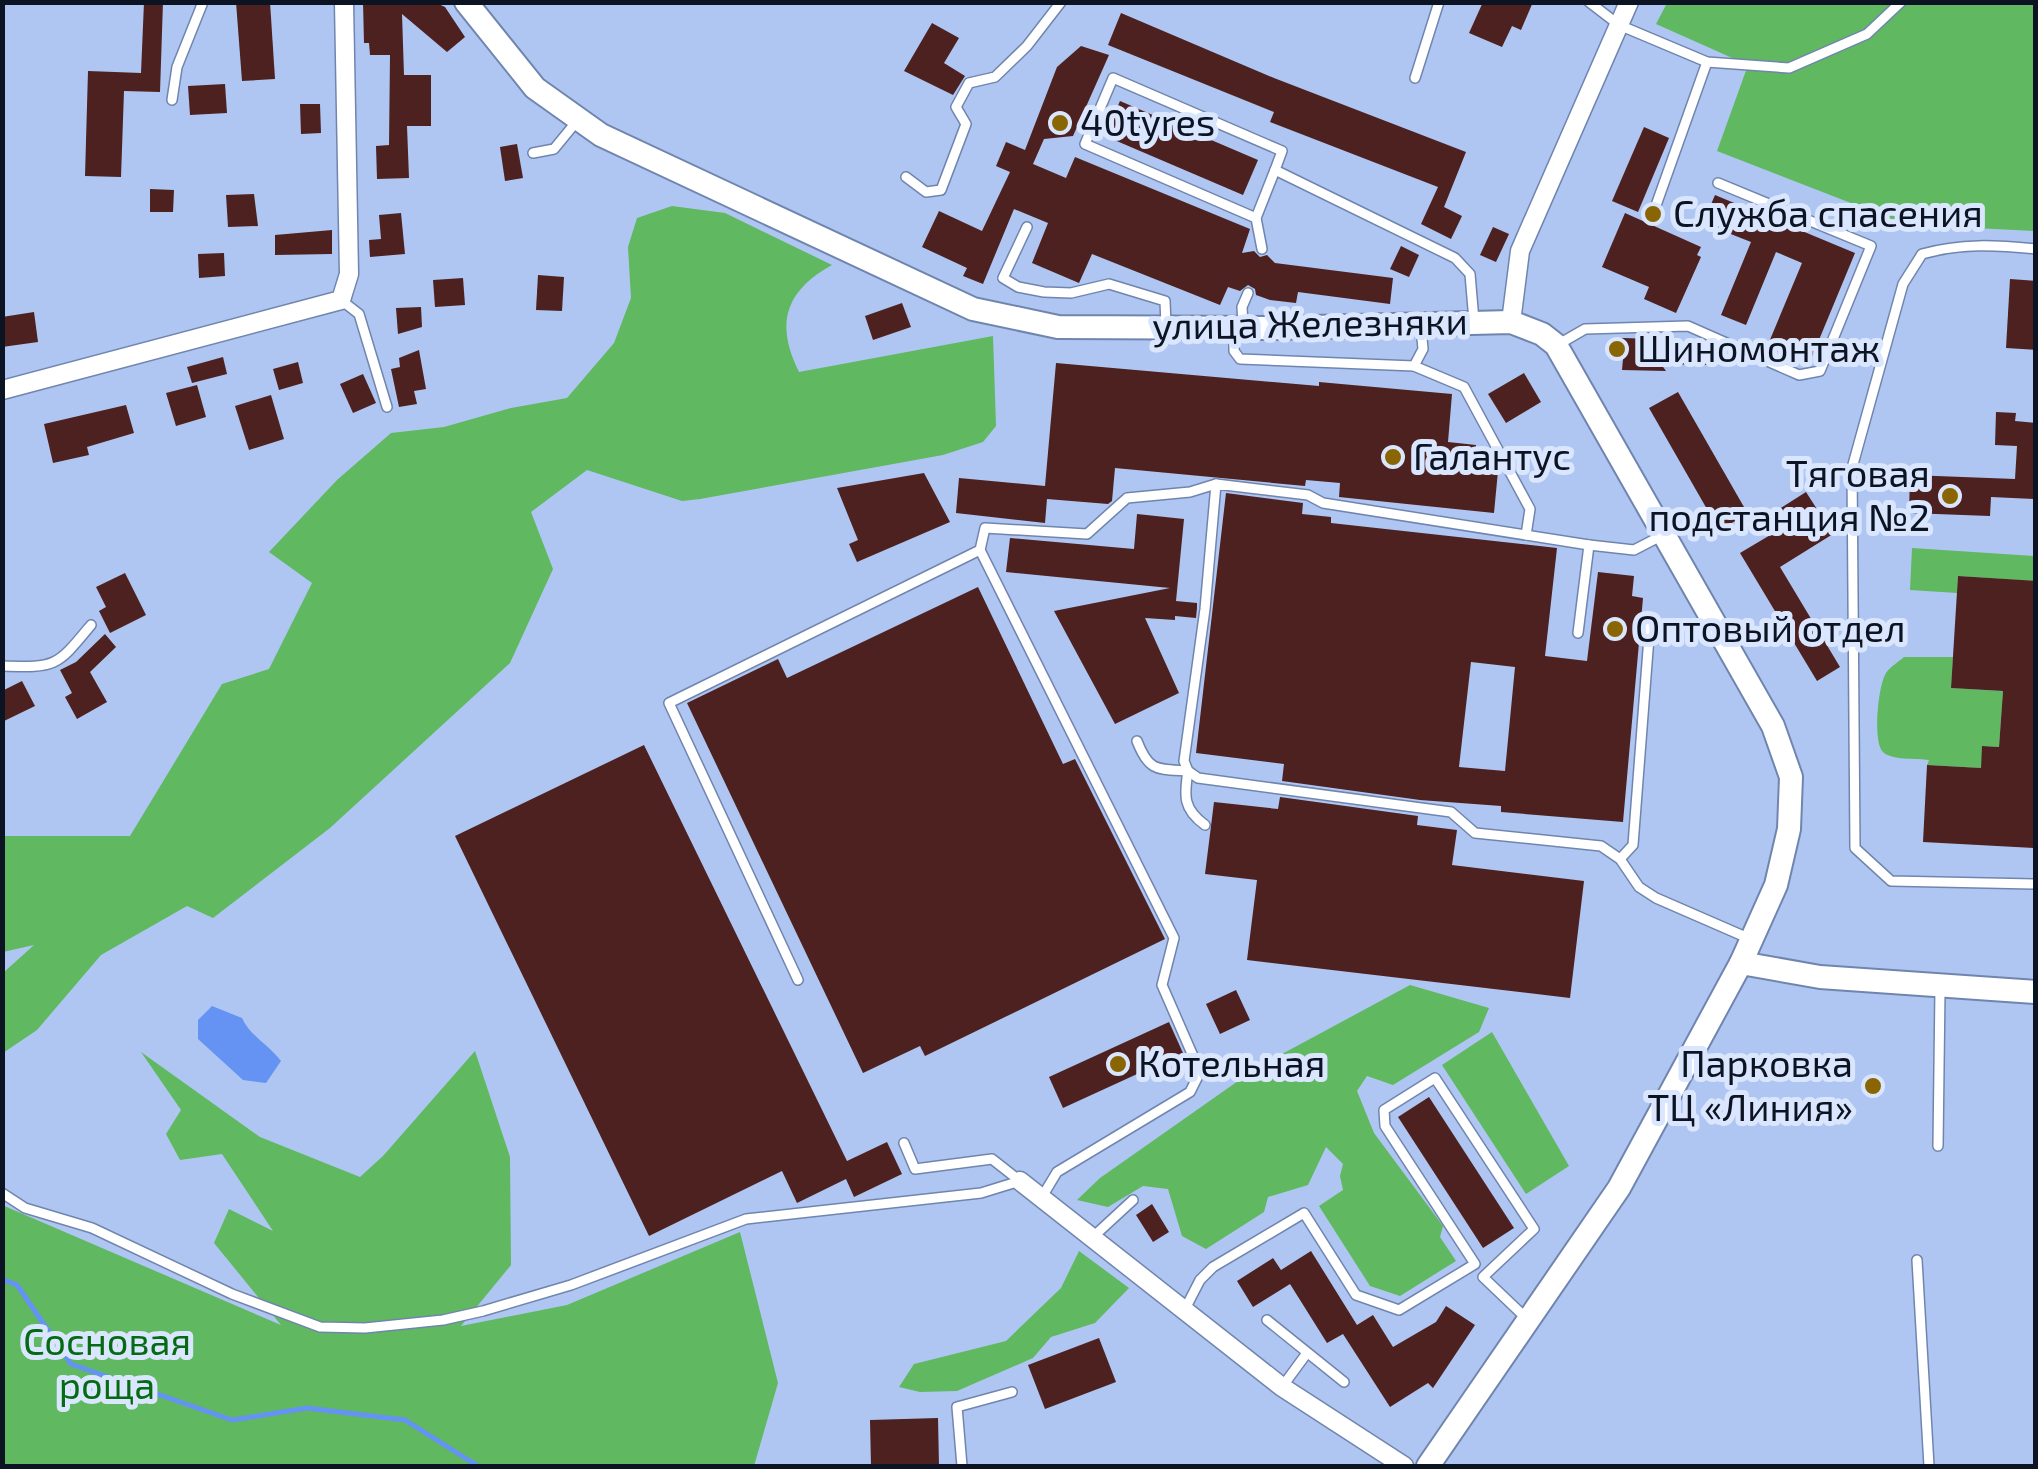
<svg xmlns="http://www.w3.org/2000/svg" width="2038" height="1469" font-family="'Exo 2',sans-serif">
  <rect width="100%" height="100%" fill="#afc6f2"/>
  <g fill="#60b860">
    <path d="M1663 3H2035V231L1915 225 1892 219 1717 151 1748 65 1656 24 1666 5Z"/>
    <path d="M672 206 725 213 832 265C785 291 775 324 799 372L993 336 996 426 983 442 943 455 700 499 682 501 587 470 531 512 553 569 510 663 330 828 213 918 187 906 101 955 37 1030 3 1053V973L34 945 3 952V836H130L222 684 269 669 312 583 269 552 337 480 391 433 444 427 511 408 567 398 614 343 631 298 628 247 637 218Z"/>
    <path d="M1912 548 2035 556V581L1958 576 1957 593 1910 590Z"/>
    <path d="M1904 657H1953L1951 688 2003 691 1999 747 1983 746 1981 768 1927 765 1929 760C1917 758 1890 761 1882 751 1873 739 1878 686 1886 673 1890 667 1898 662 1904 657Z"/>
    <path d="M1410 985 1489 1008 1479 1032 1393 1085 1367 1076 1357 1091 1374 1133 1443 1226 1440 1237 1456 1261 1400 1296 1370 1286 1319 1206 1343 1190 1340 1176 1343 1164 1326 1147 1308 1185 1268 1197 1264 1212 1206 1249 1182 1236 1168 1189 1143 1186 1108 1207 1077 1200 1100 1178 1258 1067Z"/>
    <path d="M1492 1032 1569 1166 1526 1194 1442 1065Z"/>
    <path d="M475 1051 510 1157 511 1265 461 1326 567 1305 740 1232 778 1383 754 1466H3L2 1205 281 1325 214 1243 229 1209 273 1231 222 1154 180 1160 166 1134 181 1110 141 1052 260 1137 360 1177 383 1156Z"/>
    <path d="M1079 1251 1129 1288 1095 1323 1051 1337 1033 1358 957 1391 920 1392 899 1387 914 1364 1006 1341 1061 1288Z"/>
  </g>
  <path fill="#6593f4" d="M212 1006 242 1018C250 1036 268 1044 281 1061L266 1083 243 1080 198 1039V1020Z"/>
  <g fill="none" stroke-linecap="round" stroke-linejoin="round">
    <path stroke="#6593f4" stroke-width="5" d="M2 1279 17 1285 71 1364 232 1420 307 1408 405 1420 478 1466"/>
  </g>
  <g fill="#4d211f" fill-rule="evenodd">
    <path d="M144 2H163L160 92 124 91 121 177 85 176 88 71 141 73Z"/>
    <path d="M236 2H270L275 79 242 81Z"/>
    <path d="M363 2H434L445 7 465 37 447 52 402 14 404 75H431V126H407L409 178 377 179 376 146 389 145 390 55H370L369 43H364Z"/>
    <path d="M1483 2H1533L1521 30 1512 26 1502 47 1469 33Z"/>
    <path d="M1121 13 1274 78 1466 152 1444 207 1462 216 1451 239 1421 224 1438 187 1270 122 1274 112 1108 45Z"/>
    <path d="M932 23 959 38 944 63 965 76 953 95 904 71Z"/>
    <path d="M1081 46 1109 55 1073 136 1044 139 1033 164 1066 178 1075 157 1250 229 1242 253 1254 251 1260 257 1267 255 1275 263 1393 278 1390 304 1298 292 1296 303 1270 300 1256 295 1255 289 1248 285 1240 291 1228 287 1220 305 1092 254 1079 283 1032 263 1048 223 1014 209 983 284 963 276 967 268 922 247 939 211 982 231 1010 172 996 166 1006 142 1025 150 1057 67Z"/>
    <path d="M225 84 227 113 190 115 188 86Z"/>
    <path d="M1120 101 1258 160 1243 195 1105 136Z"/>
    <path d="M300 104H320L321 133 301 134Z"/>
    <path d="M1644 127 1669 138 1638 212 1612 201Z"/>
    <path d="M517 144 523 178 505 181 500 147Z"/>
    <path d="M150 189 174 190 173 212H150Z"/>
    <path d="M254 194 258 226 228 227 226 195Z"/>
    <path d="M1715 195 1855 253 1809 364 1767 347 1802 263 1776 252 1746 325 1721 315 1751 242 1703 223Z"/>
    <path d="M401 213 405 254 370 257 369 240 381 239 379 215Z"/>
    <path d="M1625 213 1701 247 1697 255 1701 257 1676 313 1644 299 1649 287 1602 267Z"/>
    <path d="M1493 227 1509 234 1496 262 1480 255Z"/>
    <path d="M332 230V254L275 255V235Z"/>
    <path d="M1401 246 1419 255 1409 277 1390 269Z"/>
    <path d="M224 253 225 276 199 278 198 254Z"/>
    <path d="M538 275 564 277 562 311 536 310Z"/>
    <path d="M463 278 465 305 435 307 433 280Z"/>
    <path d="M2010 279 2036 281V350L2006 348Z"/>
    <path d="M902 303 911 327 873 340 865 316Z"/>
    <path d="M421 307 422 327 398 334 396 308Z"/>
    <path d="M34 312 38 342 2 347V317Z"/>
    <path d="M1623 338 1654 339V343L1707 344V365L1661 364 1666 371 1622 370 1623 359H1612V339Z"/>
    <path d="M419 350 426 389 414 391 417 404 399 407 391 369 400 367 399 358Z"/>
    <path d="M223 357 227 374 192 383 187 367Z"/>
    <path d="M298 362 303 383 279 390 273 369Z"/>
    <path d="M1056 363 1319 386V382L1452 394 1448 442 1476 445 1473 468 1498 471 1494 513 1339 497 1340 483 1306 480 1305 486 1115 468 1112 501 1108 504 1047 499 1045 523 956 513 959 478 1045 486Z"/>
    <path d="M1524 373 1541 402 1506 423 1488 394Z"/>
    <path d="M363 374 376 403 353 413 340 384Z"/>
    <path d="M197 385 206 417 176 426 166 393Z"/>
    <path d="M1678 392 1748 514 1719 530 1649 408Z"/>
    <path d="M271 395 284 439 249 450 235 406Z"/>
    <path d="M126 405 134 433 87 447 89 455 53 463 44 424Z"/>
    <path d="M1996 412 2016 413 2015 421 2036 423V499L1991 497 1990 516 1909 513 1910 475 2015 479 2017 446 1995 445Z"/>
    <path d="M924 473 950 522 857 562 849 544 858 540 837 488Z"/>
    <path d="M1806 492 1833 534 1780 567 1840 667 1817 681 1740 553 1777 531 1768 516Z"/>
    <path d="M1226 493 1303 503 1302 514 1331 517V523L1557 548 1545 656 1587 661 1598 572 1634 576 1632 596 1643 598 1623 822 1501 812V806L1420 800 1282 781 1284 764 1196 753ZM1471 662 1515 667 1505 771 1459 767Z"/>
    <path d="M1137 514 1184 519 1176 601 1197 603V608L1196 618 1175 616V620L1145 618 1179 693 1115 724 1054 611 1170 588 1006 572 1010 538 1134 549Z"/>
    <path d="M125 573 146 615 110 633 99 611 106 607 96 587Z"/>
    <path d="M1958 576 2036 581V848L1923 842 1927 765 1981 768 1982 746 1999 747 2003 691 1951 688Z"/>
    <path d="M978 587 1063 764 1075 759 1165 939 925 1056 920 1046 863 1073 687 703 778 659 787 678Z"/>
    <path d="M105 634 116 647 90 672 107 702 77 719 65 697 72 693 60 670 76 662Z"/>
    <path d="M22 681 35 706 2 722V691Z"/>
    <path d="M644 745 847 1161 887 1142 902 1174 854 1197 846 1179 797 1203 782 1171 649 1236 455 836Z"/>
    <path d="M1280 797 1418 816 1417 825 1457 830 1452 865 1584 881 1570 998 1247 960 1257 880 1205 874 1214 802 1278 809Z"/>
    <path d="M1236 990 1250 1020 1220 1034 1206 1004Z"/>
    <path d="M1169 1022 1183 1053 1063 1108 1049 1077Z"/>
    <path d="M1429 1097 1514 1228 1483 1248 1398 1117Z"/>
    <path d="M1152 1204 1169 1232 1153 1242 1136 1215Z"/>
    <path d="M1311 1251 1357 1325 1373 1315 1393 1347 1436 1322 1446 1306 1475 1325 1433 1388 1428 1383 1390 1407 1343 1334 1327 1343 1290 1284 1253 1307 1237 1281 1273 1258 1281 1270Z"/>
    <path d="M1099 1338 1116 1382 1045 1409 1028 1365Z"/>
    <path d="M938 1418 939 1466H871L870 1420Z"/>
  </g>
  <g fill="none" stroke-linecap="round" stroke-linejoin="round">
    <g stroke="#7085ae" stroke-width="12">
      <g id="lane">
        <path d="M1589 2 1619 25 1707 62 1789 68 1867 34 1901 2"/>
        <path d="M1415 78 1439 2"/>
        <path d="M172 100 177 67 203 2"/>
        <path d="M533 153 554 149 577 121"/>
        <path d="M906 177 926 192 941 190 966 124 956 107 969 83 995 77 1027 46 1061 2"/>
        <path d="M1654 211 1707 62"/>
        <path d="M1256 218 1085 144 1113 78 1282 151 1275 170 1455 258 1470 274 1474 321"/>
        <path d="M1027 227 1003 278 1018 287 1044 292 1071 293 1109 284 1165 301 1166 325"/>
        <path d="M1262 249 1256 218 1275 170"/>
        <path d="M2036 249C1996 245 1961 243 1922 254L1903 284 1852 468 1855 848 1891 881 2036 884"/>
        <path d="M341 300 359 314 387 407"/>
        <path d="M1243 325 1242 307 1248 293"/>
        <path d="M1234 331V351L1240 359 1414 366 1423 349 1421 328"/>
        <path d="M1559 344 1585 329 1688 326 1799 375 1820 371 1871 246 1718 183"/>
        <path d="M1414 366 1464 387 1530 509 1526 535"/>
        <path d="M1589 545 1634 550 1663 535"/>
        <path d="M980 550 985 528 1087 534 1127 498 1190 492 1216 484"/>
        <path d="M1578 633 1589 545 1323 503 1308 495 1216 484 1205 609 1184 761 1188 771 1198 778 1451 812 1475 833 1601 846 1620 859 1639 887 1656 898 1748 938"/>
        <path d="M3 666C57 668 57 666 91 625"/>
        <path d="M1137 741C1149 772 1157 769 1188 771 1184 796 1183 809 1205 825"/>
        <path d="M1620 859 1633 845 1650 624"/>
        <path d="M798 980 669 703 980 550 1174 938 1162 985 1200 1072 1190 1092 1057 1172 1042 1197"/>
        <path d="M1938 1146 1940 989"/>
        <path d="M2 1193 25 1208 92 1228 232 1294 320 1327 365 1328 443 1320 483 1311 571 1285 746 1219 981 1193 1020 1181 992 1159 915 1169 904 1143"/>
        <path d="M1094 1236 1133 1200"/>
        <path d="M1917 1260 1929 1466"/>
        <path d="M1184 1311 1200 1280 1213 1267 1304 1213 1356 1295 1399 1310 1475 1264 1385 1126 1384 1110 1435 1078 1534 1229 1483 1277 1527 1319"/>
        <path d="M1267 1320 1344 1382"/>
        <path d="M1282 1387 1307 1353"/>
        <path d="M962 1466 957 1407 1012 1392"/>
      </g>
    </g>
    <g stroke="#7085ae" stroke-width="21">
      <g id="street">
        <path d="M1511 322 1520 251 1629 2"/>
        <path d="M2 390 341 300 349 274 344 2"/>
        <path d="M1020 1181 1282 1387 1404 1466"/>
      </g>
    </g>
    <g stroke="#7085ae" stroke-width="26">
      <g id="secondary">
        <path d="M466 2 535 88 601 135 973 309 1058 327 1274 328 1511 322 1542 334 1556 345 1773 726 1791 777 1789 829 1776 885 1741 963 1619 1188 1428 1466"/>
        <path d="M1741 963 1820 977 2036 992"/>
      </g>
    </g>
    <use href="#lane" stroke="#fff" stroke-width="9"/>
    <use href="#street" stroke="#fff" stroke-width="18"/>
    <use href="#secondary" stroke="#fff" stroke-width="22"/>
  </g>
  <g fill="#896503" stroke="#dae6fd" stroke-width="4">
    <circle cx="1060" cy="123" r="10"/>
    <circle cx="1653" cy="214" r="10"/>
    <circle cx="1617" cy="349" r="10"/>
    <circle cx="1393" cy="457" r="10"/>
    <circle cx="1950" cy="496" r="10"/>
    <circle cx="1615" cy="629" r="10"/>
    <circle cx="1118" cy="1064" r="10"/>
    <circle cx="1873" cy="1086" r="10"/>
  </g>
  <g text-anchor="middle" stroke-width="10" stroke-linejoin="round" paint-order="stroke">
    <g font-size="38" fill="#0c1323" stroke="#dae6fd" text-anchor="start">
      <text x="1080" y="136">40tyres</text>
      <text x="1673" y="227">Служба спасения</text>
      <text x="1637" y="362">Шиномонтаж</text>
      <text x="1413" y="470">Галантус</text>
      <text x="1930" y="487" text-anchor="end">Тяговая<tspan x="1930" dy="44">подстанция №2</tspan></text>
      <text x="1635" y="642">Оптовый отдел</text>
      <text x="1138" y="1077">Котельная</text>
      <text x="1853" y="1077" text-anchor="end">Парковка<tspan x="1853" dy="44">ТЦ «Линия»</tspan></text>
    </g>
    <g font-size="38" fill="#0c1323" stroke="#dae6fd">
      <text transform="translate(1310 324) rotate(-1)" y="13">улица Железняки</text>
    </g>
    <g font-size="38" fill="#066a13" stroke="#dae6fd">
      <text x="107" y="1355">Сосновая<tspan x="107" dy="44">роща</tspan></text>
    </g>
  </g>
  <rect width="2038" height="1469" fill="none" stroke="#0c1323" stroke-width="10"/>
</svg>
